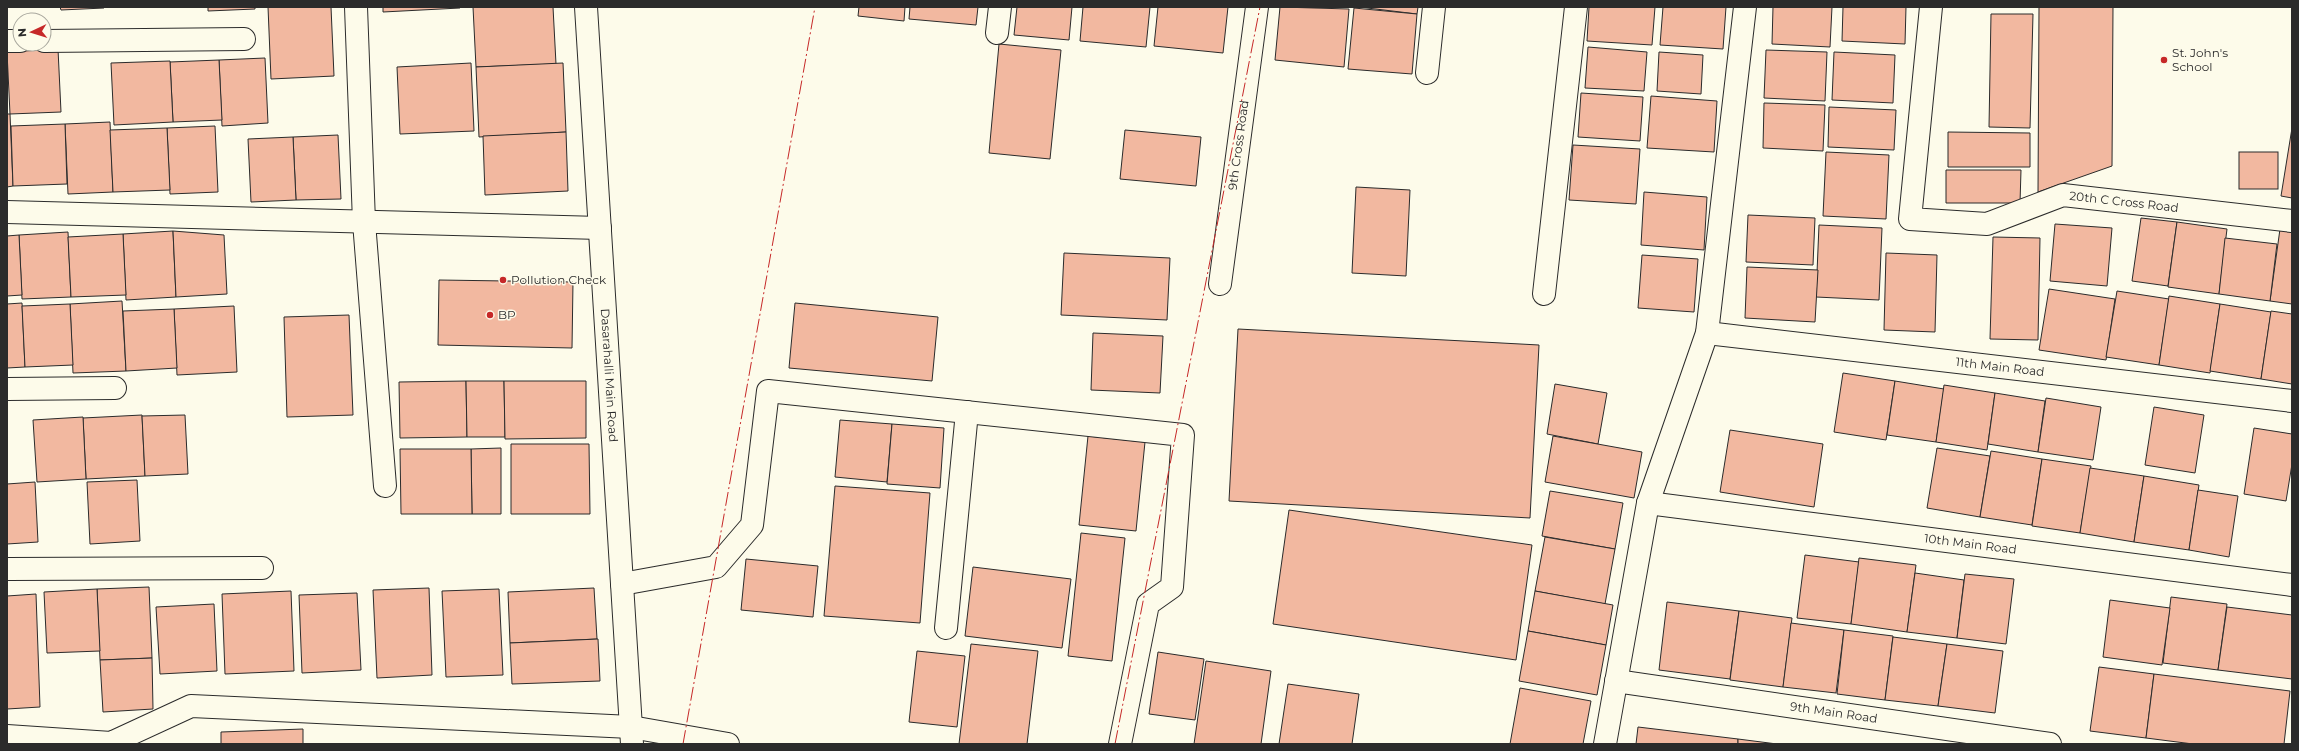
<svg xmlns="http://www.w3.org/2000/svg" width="2299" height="751" font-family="Montserrat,sans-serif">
  <rect width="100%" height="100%" fill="#fdfbea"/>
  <g fill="#f2b8a0" stroke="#2b2b2b">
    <path d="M60 7H104V8L61 10Z"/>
    <path d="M208 7H255V9L208 11Z"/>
    <path d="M268 7H331L334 76 271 79Z"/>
    <path d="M383 7H460V8L383 12Z"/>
    <path d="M473 7H553L556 64 476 67Z"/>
    <path d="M859 7H905L904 21 858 16Z"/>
    <path d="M910 7H978L976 25 909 19Z"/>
    <path d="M1017 7H1072L1069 40 1014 35Z"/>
    <path d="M1083 7H1150L1146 47 1080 41Z"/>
    <path d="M1158 7H1228L1223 53 1154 46Z"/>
    <path d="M1280 7 1349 9 1344 67 1275 60Z"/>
    <path d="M1359 7H1418L1417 14Z"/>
    <path d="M1589 7H1655L1652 45 1587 41Z"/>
    <path d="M1663 7H1726L1723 49 1660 45Z"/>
    <path d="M1773 7H1832L1830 47 1772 44Z"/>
    <path d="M1843 7H1906L1905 44 1842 41Z"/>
    <path d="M2039 7H2113L2112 166 2038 192Z"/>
    <path d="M1354 8 1417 14 1412 74 1348 69Z"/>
    <path d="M1991 14H2033L2030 128 1989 127Z"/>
    <path d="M999 44 1061 50 1050 159 989 153Z"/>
    <path d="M1588 47 1647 52 1644 91 1585 88Z"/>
    <path d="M58 49 61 112 10 114 7 52Z"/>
    <path d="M1766 50 1827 52 1825 101 1764 98Z"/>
    <path d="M1659 52 1703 55 1701 94 1657 91Z"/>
    <path d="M1834 52 1895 55 1893 103 1832 100Z"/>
    <path d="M265 58 268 123 222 126 219 60Z"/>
    <path d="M219 60 222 120 173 122 170 62Z"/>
    <path d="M170 61 173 122 114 125 111 63Z"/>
    <path d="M471 63 474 131 400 134 397 67Z"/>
    <path d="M563 63 566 132 479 137 476 67Z"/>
    <path d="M1581 93 1643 97 1640 141 1578 137Z"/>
    <path d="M1651 96 1717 101 1714 152 1647 148Z"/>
    <path d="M1764 103 1825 105 1823 151 1763 148Z"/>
    <path d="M1829 107 1896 110 1894 150 1828 147Z"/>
    <path d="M7 114H10L13 186 7 187Z"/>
    <path d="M110 122 113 192 68 194 65 124Z"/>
    <path d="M65 124 67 184 13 186 11 126Z"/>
    <path d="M215 126 218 192 170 194 167 128Z"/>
    <path d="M167 128 170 190 113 192 110 130Z"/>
    <path d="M2292 128V198L2281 196Z"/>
    <path d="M1125 130 1201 137 1196 186 1120 179Z"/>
    <path d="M566 132 568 191 485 195 483 136Z"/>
    <path d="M1948 132 2030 133V167H1948Z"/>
    <path d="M338 135 341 199 296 200 293 137Z"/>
    <path d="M293 137 296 200 251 202 248 139Z"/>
    <path d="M1573 145 1640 149 1636 204 1569 200Z"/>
    <path d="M1826 152 1889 155 1886 219 1823 216Z"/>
    <rect x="2239" y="152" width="39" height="37"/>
    <path d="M1946 170H2021L2020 203H1946Z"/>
    <path d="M1356 187 1410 190 1406 276 1352 273Z"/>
    <path d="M1644 192 1707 197 1704 250 1641 245Z"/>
    <path d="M1748 215 1815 218 1813 265 1746 262Z"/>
    <path d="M2141 218 2177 222 2168 286 2132 281Z"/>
    <path d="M2177 222 2227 229 2219 294 2168 287Z"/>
    <path d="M2055 224 2112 228 2107 286 2050 281Z"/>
    <path d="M1819 225 1882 228 1879 300 1816 297Z"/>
    <path d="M2280 229 2292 231V304L2270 301Z"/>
    <path d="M173 231 176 297 126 300 123 234Z"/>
    <path d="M173 231 224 235 227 294 176 297Z"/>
    <path d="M68 232 71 297 22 299 19 235Z"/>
    <path d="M123 234 126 295 71 297 68 237Z"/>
    <path d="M19 235 22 295 7 296V236Z"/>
    <path d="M1993 237 2040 238 2038 340 1990 339Z"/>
    <path d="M2225 238 2277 244 2270 301 2219 294Z"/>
    <path d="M1064 253 1170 258 1167 320 1061 315Z"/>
    <path d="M1886 253 1937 255 1935 332 1884 330Z"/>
    <path d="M1642 255 1698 259 1694 312 1638 308Z"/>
    <path d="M1747 267 1818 270 1815 322 1745 318Z"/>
    <path d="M439 280 573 282 572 348 438 345Z"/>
    <path d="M2049 289 2115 299 2106 360 2039 350Z"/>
    <path d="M2117 291 2169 299 2159 365 2106 357Z"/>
    <path d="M2169 296 2220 304 2210 373 2159 365Z"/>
    <path d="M122 301 126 371 73 373 70 304Z"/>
    <path d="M22 303 25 367 7 368V304Z"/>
    <path d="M795 303 938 317 932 381 789 368Z"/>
    <path d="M70 304 73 365 25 367 22 306Z"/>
    <path d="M2220 304 2271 312 2261 379 2210 371Z"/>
    <path d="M234 306 237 372 177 375 174 309Z"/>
    <path d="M174 309 177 368 126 371 123 311Z"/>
    <path d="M2271 311 2292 314V384L2261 379Z"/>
    <path d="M349 315 353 415 287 417 284 317Z"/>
    <path d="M1238 329 1539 345 1530 518 1229 501Z"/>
    <path d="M1093 333 1163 336 1160 393 1091 390Z"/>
    <path d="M1843 373 1895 381 1886 440 1834 432Z"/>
    <path d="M466 381 467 437 400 438 399 382Z"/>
    <path d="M466 381H504L505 437H467Z"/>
    <path d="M504 381H586V438L505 439Z"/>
    <path d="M1895 381 1944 389 1936 442 1887 435Z"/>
    <path d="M1555 384 1607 393 1598 444 1547 434Z"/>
    <path d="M1944 385 1995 393 1987 450 1936 442Z"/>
    <path d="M1995 393 2045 401 2038 452 1988 444Z"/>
    <path d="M2046 398 2101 407 2093 460 2038 452Z"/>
    <path d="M2154 407 2204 415 2195 473 2145 465Z"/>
    <path d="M142 415 145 476 86 479 83 418Z"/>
    <path d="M185 415 188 474 145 476 142 416Z"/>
    <path d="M83 417 86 479 37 482 33 420Z"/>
    <path d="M840 420 892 424 887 482 835 477Z"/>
    <path d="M892 424 944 428 940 488 887 484Z"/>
    <path d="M2254 428 2292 434V464L2286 501 2244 494Z"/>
    <path d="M1730 430 1823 444 1814 507 1720 492Z"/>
    <path d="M1088 436 1145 442 1136 531 1079 525Z"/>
    <path d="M1553 436 1642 452 1634 498 1545 482Z"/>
    <path d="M511 444H589L590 514H511Z"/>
    <path d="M501 448V514H472L471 449Z"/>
    <path d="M1937 448 1990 456 1980 517 1927 508Z"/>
    <path d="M400 449H471L472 514H401Z"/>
    <path d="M1991 451 2042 459 2032 525 1980 517Z"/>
    <path d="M2042 459 2091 466 2080 533 2032 526Z"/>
    <path d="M2090 468 2144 476 2134 542 2080 533Z"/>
    <path d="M2144 476 2199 485 2189 550 2134 542Z"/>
    <path d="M137 480 140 541 90 544 87 482Z"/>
    <path d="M35 482 38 542 7 544V484Z"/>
    <path d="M835 486 930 493 920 623 824 616Z"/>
    <path d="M2198 490 2238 496 2229 557 2189 550Z"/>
    <path d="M1550 491 1623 503 1615 549 1542 536Z"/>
    <path d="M1289 510 1532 545 1516 660 1273 624Z"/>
    <path d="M1081 533 1125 538 1112 661 1068 656Z"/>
    <path d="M1545 537 1615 549 1605 604 1535 591Z"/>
    <path d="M1805 555 1859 562 1851 624 1797 618Z"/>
    <path d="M1859 558 1916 565 1907 632 1851 624Z"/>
    <path d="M746 559 818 566 813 617 741 610Z"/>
    <path d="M973 567 1071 579 1062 648 965 636Z"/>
    <path d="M1915 573 1964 580 1957 638 1907 632Z"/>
    <path d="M1965 574 2014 579 2006 644 1957 638Z"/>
    <path d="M149 587 152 658 100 660 97 589Z"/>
    <path d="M429 588 432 675 377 678 373 590Z"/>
    <path d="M594 588 597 639 510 643 508 592Z"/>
    <path d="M97 589 100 651 47 653 44 592Z"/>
    <path d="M499 589 503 675 446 677 442 591Z"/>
    <path d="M291 591 294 671 225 674 222 594Z"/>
    <path d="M1535 591 1613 605 1606 645 1528 631Z"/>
    <path d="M357 593 361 670 302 673 299 595Z"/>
    <path d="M36 594 40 707 7 709V596Z"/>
    <path d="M2171 597 2227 604 2218 670 2163 663Z"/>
    <path d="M2110 600 2170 608 2162 665 2103 657Z"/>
    <path d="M1667 602 1739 611 1730 679 1659 670Z"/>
    <path d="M214 604 217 671 160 674 156 607Z"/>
    <path d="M2227 607 2292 615V679L2218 670Z"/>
    <path d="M1739 611 1792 618 1783 687 1730 680Z"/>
    <path d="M1791 623 1844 630 1836 693 1783 687Z"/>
    <path d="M1844 630 1893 636 1885 700 1837 694Z"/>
    <path d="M1528 631 1606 645 1597 695 1519 681Z"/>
    <path d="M1893 637 1947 644 1938 706 1885 700Z"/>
    <path d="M598 639 600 681 512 684 510 643Z"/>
    <path d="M971 644 1038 651 1027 744H959Z"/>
    <path d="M1947 644 2003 651 1995 713 1938 706Z"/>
    <path d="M917 651 965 656 957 727 909 722Z"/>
    <path d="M1158 652 1204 659 1195 720 1149 714Z"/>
    <path d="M152 658 153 709 103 712 100 660Z"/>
    <path d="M1206 661 1271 671 1261 744H1194Z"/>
    <path d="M2099 667 2154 674 2146 738 2090 731Z"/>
    <path d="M2154 674 2290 691 2284 744H2193L2146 738Z"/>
    <path d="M1288 684 1359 694 1352 744H1279Z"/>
    <path d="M1520 688 1591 701 1583 744H1510Z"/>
    <path d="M1638 727 1738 739V744H1636Z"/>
    <path d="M303 729V744H221V732Z"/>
    <path d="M1738 739 1777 744H1738Z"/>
  </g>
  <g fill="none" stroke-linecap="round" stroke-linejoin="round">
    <g stroke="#2b2b2b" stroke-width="24">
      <g id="street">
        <path d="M356 7 364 222 385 486"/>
        <path id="s1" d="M1931 7 1910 219 1987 224 2063 195 2292 221"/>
        <path d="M997 33 1000 7"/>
        <path d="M7 41H20"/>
        <path d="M44 41 244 39"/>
        <path d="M1427 73 1434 7"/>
        <path d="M7 212 600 228"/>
        <path id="s2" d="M1220 284 1257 7"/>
        <path d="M1544 294 1576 7"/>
        <path id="s3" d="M1707 333 2292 401"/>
        <path d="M7 389 115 388"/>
        <path id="s4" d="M1648 503 2292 585"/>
        <path d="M7 569 262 568"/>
        <path d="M622 584 716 567 752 525 768 391 1183 435 1172 587 1148 604 1120 744"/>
        <path d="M946 628 967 412"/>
        <path id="s5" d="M1616 681 2050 744"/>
        <path d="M7 736 111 743 191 706 631 727 728 744"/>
        <path d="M1605 744 1648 503 1707 333 1745 7"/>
      </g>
    </g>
    <g stroke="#2b2b2b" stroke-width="24">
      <g id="secondary">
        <path id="s6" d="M586 7 632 744"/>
      </g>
    </g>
    <use href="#street" stroke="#fdfbea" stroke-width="22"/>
    <use href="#secondary" stroke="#fdfbea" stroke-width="22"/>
    <g stroke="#c62828" stroke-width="1" stroke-dasharray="14 3 2 3" stroke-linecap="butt">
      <path d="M683 744 815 7"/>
      <path d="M1115 744 1260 7"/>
    </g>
  </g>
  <g fill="#c62828" stroke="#fdfbea" stroke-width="1.5">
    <circle cx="2164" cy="60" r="4"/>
    <circle cx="503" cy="280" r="4"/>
    <circle cx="490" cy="315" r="4"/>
  </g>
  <g text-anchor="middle" stroke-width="3" stroke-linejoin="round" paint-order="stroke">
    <g font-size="12" fill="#2b2b2b" stroke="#fdfbea" text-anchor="start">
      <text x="2172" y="57">St. John's<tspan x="2172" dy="14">School</tspan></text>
      <text x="511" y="284">Pollution Check</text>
      <text x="498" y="319">BP</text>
    </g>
    <g font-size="12" fill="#2b2b2b" stroke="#fdfbea">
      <text dy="4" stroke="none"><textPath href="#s2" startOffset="140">9th Cross Road</textPath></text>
      <text dy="4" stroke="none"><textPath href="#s1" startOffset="433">20th C Cross Road</textPath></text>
      <text dy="4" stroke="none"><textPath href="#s3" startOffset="295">11th Main Road</textPath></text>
      <text dy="4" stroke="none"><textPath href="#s6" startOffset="369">Dasarahalli Main Road</textPath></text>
      <text dy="4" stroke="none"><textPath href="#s4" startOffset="325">10th Main Road</textPath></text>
      <text dy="4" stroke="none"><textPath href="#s5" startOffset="220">9th Main Road</textPath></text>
    </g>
  </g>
  <rect width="2299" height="751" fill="none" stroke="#2b2b2b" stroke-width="16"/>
  <g transform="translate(32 32) rotate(266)"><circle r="19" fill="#fdfbea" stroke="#a9a89e"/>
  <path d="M0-3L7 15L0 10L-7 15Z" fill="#c62828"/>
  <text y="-6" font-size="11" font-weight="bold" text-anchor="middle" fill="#2b2b2b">N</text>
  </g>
</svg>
